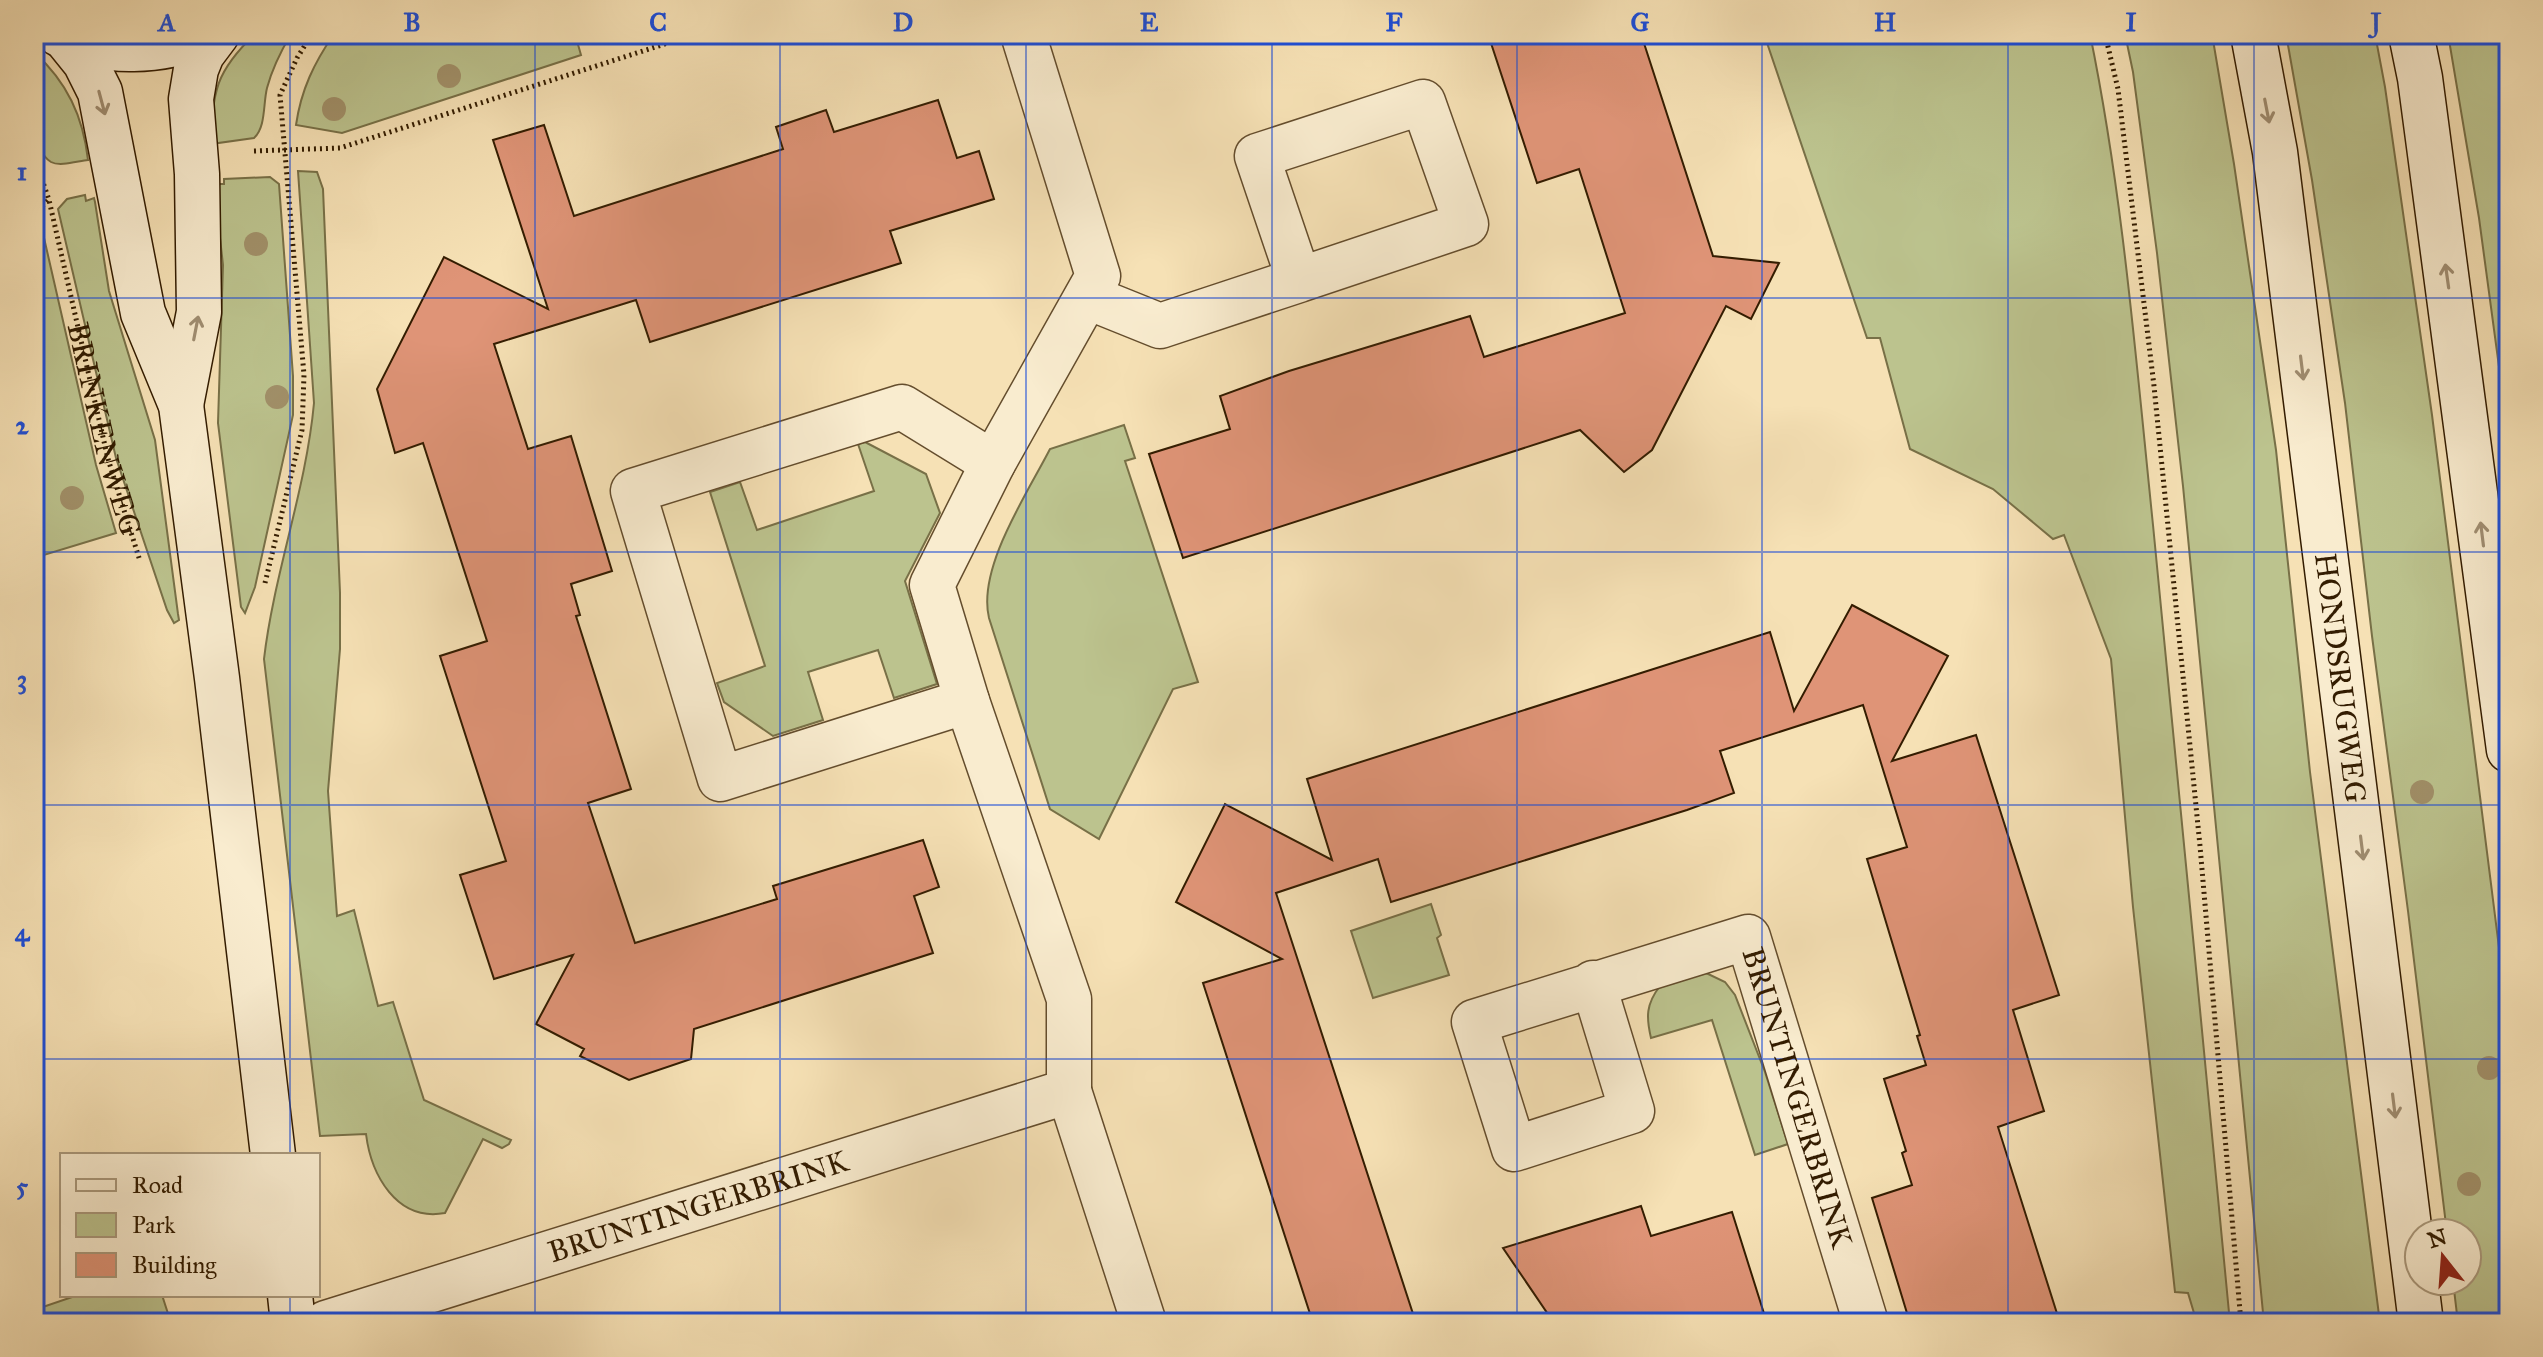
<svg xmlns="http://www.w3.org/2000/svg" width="2543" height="1357" font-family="'IM FELL Great Primer',serif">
  <rect width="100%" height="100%" fill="#f6e1b5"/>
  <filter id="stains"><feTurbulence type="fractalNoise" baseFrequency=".0025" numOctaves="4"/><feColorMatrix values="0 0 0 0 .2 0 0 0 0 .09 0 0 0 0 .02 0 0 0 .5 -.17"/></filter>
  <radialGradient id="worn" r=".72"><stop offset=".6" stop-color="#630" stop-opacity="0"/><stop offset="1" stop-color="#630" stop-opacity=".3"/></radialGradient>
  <g fill="#bcc38e" stroke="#787047" stroke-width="2">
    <path d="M255 34H291C281 51 272 69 267 88 263 104 266 127 254 138L211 144C213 91 215 72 255 34Z"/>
    <path d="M334 34H575L581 55 342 133 296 125C301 90 314 63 334 34Z"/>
    <path d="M1764 34H2090C2123 195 2136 361 2153 525 2180 791 2204 1057 2230 1323H2197L2188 1293 2175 1292 2133 907 2111 659 2064 535 2053 539 1993 489 1910 449 1880 338H1867Z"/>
    <path d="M2125 34H2212L2234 164 2276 450 2310 772 2380 1323H2264L2183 486 2157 253 2133 72Z"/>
    <path d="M2286 34H2375L2385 87 2432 415 2509 1027V1323H2458L2453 1281H2467V1233H2447L2408 911 2372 636 2345 403 2312 180Z"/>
    <path d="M2448 34H2498L2509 74V441L2479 218Z"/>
    <path d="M34 52C67 82 83 116 88 160 78 161 60 167 51 162 26 147 34 77 34 52Z"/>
    <path d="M298 171 317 172 323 189 340 593V649L328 791 337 916 354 910 378 1006 393 1002 424 1100 511 1140 509 1144 502 1148 483 1139 445 1213C396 1222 371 1174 366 1134L320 1136 264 659C274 573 306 490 314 403Z"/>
    <path d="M270 177 279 184 293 376V415L255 587 245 613 241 607 218 423 223 265 214 184H224V179Z"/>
    <path d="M85 195 86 201 94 198 95 202 109 291 155 440 178 614 179 620 174 623 167 610 116 458 58 209 67 199Z"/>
    <path d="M39 216 96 465 116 533 34 558V223Z"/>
    <path d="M1124 425 1135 458 1125 461 1198 682 1173 689 1099 839 1050 809 989 618C977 568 1027 494 1050 449Z"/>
    <path d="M865 442 926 474 940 513 905 581 937 684 894 698 878 650 808 672 823 720 773 736 724 702 717 683 765 666 710 492 740 482 757 530 874 491 858 444Z"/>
    <path d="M1431 904 1441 935 1437 938 1449 975 1373 998 1351 931Z"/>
    <path d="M1704 972 1725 982 1735 995 1765 1072 1788 1144 1755 1155 1712 1020 1651 1038C1646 1017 1646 1004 1660 986Z"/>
    <path d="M78 1295H162L171 1323H34V1310Z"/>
  </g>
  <g fill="#df9477" stroke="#331c00" stroke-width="2">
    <path d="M1488 34H1641L1713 256 1779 263 1751 319 1726 306 1652 450 1624 472 1580 430 1183 558 1149 454 1230 429 1220 396 1289 371 1470 316 1484 357 1625 313 1579 169 1537 183Z"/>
    <path d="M938 100 957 158 979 151 994 199 890 231 901 263 650 342 636 300 494 344 528 449 571 436 612 571 571 584 580 615 576 616 631 789 588 803 635 943 777 899 773 886 923 840 939 887 914 896 933 953 694 1029 691 1059 629 1080 580 1056 584 1049 536 1024 573 955 494 979 460 875 506 861 440 656 487 641 423 443 395 453 377 389 444 257 548 309 493 140 544 125 574 216 783 149 776 127 826 110 834 132Z"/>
    <path d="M1852 605 1948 656 1892 761 1976 735 2059 995 2013 1010 2044 1111 1998 1127 2060 1323H1910L1872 1198 1912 1185 1902 1153 1906 1151 1884 1079 1926 1065 1917 1036 1920 1035 1867 859 1907 847 1863 705 1720 751 1734 793 1687 810 1391 902 1378 859 1276 893 1416 1323H1313L1203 983 1282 959 1176 902 1225 804 1332 860 1307 779 1770 632 1794 711Z"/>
    <path d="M1641 1206 1651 1236 1732 1212 1767 1323H1554L1503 1248Z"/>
  </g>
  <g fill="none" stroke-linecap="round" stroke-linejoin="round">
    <g stroke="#644d2d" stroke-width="47">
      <g id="street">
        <path d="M1088 297 1160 326 1299 280 1257 156 1423 102 1466 224 1299 280"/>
        <path d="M967 701 720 779 633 491 902 407 993 463"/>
        <path id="s2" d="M1593 983 1632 1111 1514 1149 1474 1022 1748 937 1866 1323"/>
        <path d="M1069 1091 1144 1323"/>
        <path id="s3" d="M326 1323 1069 1091V999L967 701 932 585 993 463 1098 276 1023 34"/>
      </g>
    </g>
    <g stroke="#331c00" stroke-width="47">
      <g id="secondary">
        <path d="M59 34C105 56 162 52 208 34"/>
        <path id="s4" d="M2253 34 2275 152 2421 1323"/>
        <path d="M2411 34 2420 78 2509 750"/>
        <path d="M64 36 85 62 100 92 143 313 181 405 217 678 273 1155"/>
        <path d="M181 405 199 312 197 174 191 99 196 69 202 54 217 34"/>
        <path d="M290 1295 293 1323"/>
      </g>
    </g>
    <g stroke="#331c00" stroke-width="5" stroke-dasharray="2 4" stroke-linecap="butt">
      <path d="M2105 34 2118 89 2154 386 2200 846 2241 1323"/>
      <path d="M254 151 340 148 696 34"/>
      <path id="s1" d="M34 156 49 200 108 459 140 561"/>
      <path d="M34 215 48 200"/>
      <path d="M265 583 302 430 304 375 280 95 297 58 312 34"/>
    </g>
    <use href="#street" stroke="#f9eccf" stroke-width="44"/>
    <use href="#secondary" stroke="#f9eccf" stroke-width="44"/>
  </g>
  <g fill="#a19069">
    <circle cx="449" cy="76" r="12"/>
    <circle cx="334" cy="109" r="12"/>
    <circle cx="256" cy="244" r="12"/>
    <circle cx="277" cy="397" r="12"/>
    <circle cx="72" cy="498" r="12"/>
    <circle cx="2422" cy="792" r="12"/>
    <circle cx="2489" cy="1068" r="12"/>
    <circle cx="2469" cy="1184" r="12"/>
  </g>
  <defs><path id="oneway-shaft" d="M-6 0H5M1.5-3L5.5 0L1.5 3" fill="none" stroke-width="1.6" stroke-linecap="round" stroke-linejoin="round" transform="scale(2)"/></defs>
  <g stroke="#a08e72">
    <use href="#oneway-shaft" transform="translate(102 103) rotate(75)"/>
    <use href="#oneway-shaft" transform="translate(2267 111) rotate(79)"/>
    <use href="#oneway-shaft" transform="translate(2447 276) rotate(-98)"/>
    <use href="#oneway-shaft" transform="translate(196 328) rotate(-79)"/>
    <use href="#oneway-shaft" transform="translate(2302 368) rotate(83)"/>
    <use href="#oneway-shaft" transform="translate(2482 534) rotate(-97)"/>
    <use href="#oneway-shaft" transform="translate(2362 848) rotate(83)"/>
    <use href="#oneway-shaft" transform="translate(2394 1106) rotate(83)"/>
  </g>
  <path fill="none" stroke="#1d4ed8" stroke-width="2" stroke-opacity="0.55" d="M290 34V1155M535 34V1323M780 34V1323M1026 34V1323M1272 34V1323M1517 34V1323M1762 34V1323M2008 34V1323M2254 34V1323M34 298H2509M34 552H2509M34 805H2509M34 1059H2509M290 1295V1323"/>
  <g text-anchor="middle" stroke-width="7" stroke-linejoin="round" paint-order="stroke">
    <g font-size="30" fill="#331c00" stroke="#f9eccf">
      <text dy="10" stroke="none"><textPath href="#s1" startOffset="282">BRINKENWEG</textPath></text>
      <text dy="10" stroke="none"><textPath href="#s4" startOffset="650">HONDSRUGWEG</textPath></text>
      <text dy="10" stroke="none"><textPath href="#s2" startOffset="846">BRUNTINGERBRINK</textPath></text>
      <text dy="10" stroke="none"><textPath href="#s3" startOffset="390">BRUNTINGERBRINK</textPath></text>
    </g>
  </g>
  <rect width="2543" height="1357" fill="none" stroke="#f6e1b5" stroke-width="88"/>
  <rect x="60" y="1153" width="260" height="144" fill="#f9eccf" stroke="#aa997c" stroke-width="2"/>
  <rect x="76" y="1179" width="40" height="12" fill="#f9eccf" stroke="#aa997c" stroke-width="2"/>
  <text x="132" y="1193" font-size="24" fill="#331c00">Road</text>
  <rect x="76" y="1213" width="40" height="24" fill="#bcc38e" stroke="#aa997c" stroke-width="2"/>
  <text x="132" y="1233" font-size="24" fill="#331c00">Park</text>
  <rect x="76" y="1253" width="40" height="24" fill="#df9477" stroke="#aa997c" stroke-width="2"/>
  <text x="132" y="1273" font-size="24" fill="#331c00">Building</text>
  <g transform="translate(2443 1257) rotate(343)"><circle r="38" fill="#f9eccf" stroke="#aa997c" stroke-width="2"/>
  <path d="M0-6L14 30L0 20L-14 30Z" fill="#8f2418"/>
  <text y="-12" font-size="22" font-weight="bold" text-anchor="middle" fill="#331c00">N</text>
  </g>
  <rect x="44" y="44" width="2455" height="1269" fill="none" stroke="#1d4ed8" stroke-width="3"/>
  <g font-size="26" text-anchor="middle" font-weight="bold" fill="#1d4ed8">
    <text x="167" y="31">A</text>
    <text x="412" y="31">B</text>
    <text x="658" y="31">C</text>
    <text x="903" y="31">D</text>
    <text x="1149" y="31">E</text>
    <text x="1394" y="31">F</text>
    <text x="1640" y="31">G</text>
    <text x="1885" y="31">H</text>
    <text x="2131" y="31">I</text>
    <text x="2376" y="31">J</text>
    <text x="22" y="180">1</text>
    <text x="22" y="434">2</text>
    <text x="22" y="688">3</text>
    <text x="22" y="941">4</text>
    <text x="22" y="1195">5</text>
  </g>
  <rect width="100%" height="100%" filter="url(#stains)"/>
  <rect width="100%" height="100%" fill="url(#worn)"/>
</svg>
